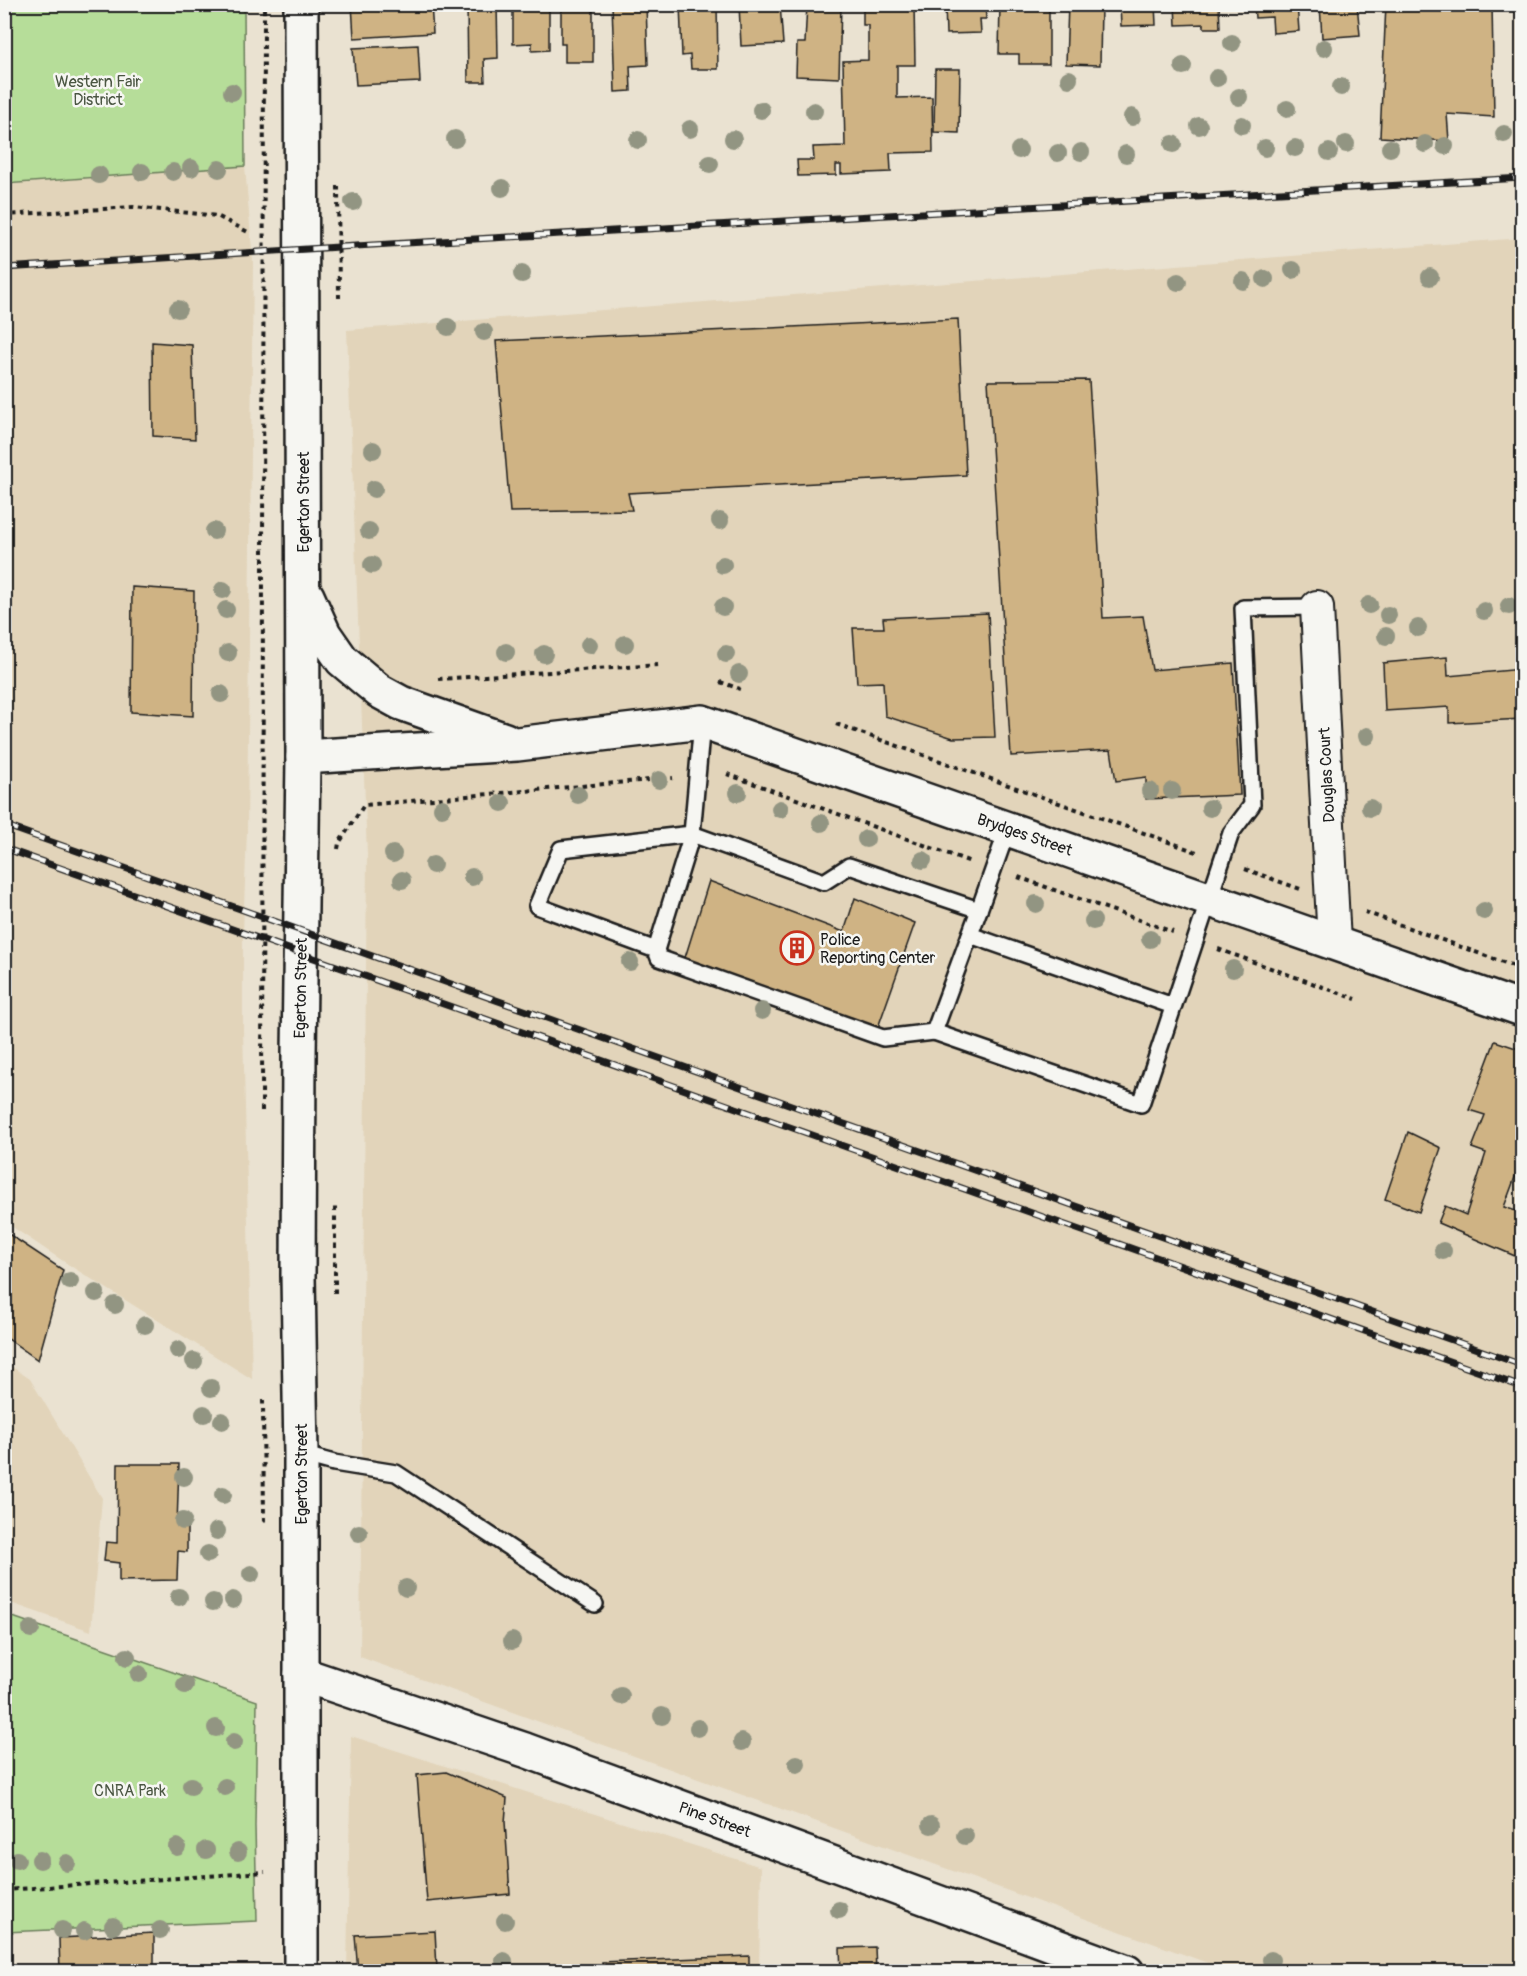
<svg xmlns="http://www.w3.org/2000/svg" width="1527" height="1976" font-family="Pangolin,sans-serif">
  <rect width="100%" height="100%" fill="#eae2d1"/>
  <filter id="ink" filterUnits="userSpaceOnUse"><feTurbulence type="fractalNoise" baseFrequency=".0167" numOctaves="2"/><feDisplacementMap in="SourceGraphic" scale="12" xChannelSelector="R" yChannelSelector="G"/><feConvolveMatrix kernelMatrix="1 2 1 2 8 2 1 2 1" color-interpolation-filters="sRGB"/></filter>
  <g filter="url(#ink)">
    <g fill="#e2d4ba">
      <path d="M245 166 253 262 247 831 243 932V1029L252 1379 69 1265 5 1222V184Z"/>
      <path d="M1522 238V1971H1230L360 1657 367 855 347 330Z"/>
      <path d="M5 1362 30 1379 102 1498 91 1631 5 1601Z"/>
      <path d="M351 1736 761 1867 759 1971 347 1972Z"/>
    </g>
    <g fill="#b6dd99" stroke="#697c5a" stroke-width="1.5">
      <path d="M5 4 244 5 245 166 5 184Z"/>
      <path d="M4 1614 257 1701 255 1826 257 1921 5 1932Z"/>
    </g>
    <g fill="#cfb384" stroke="#1c1c1c" stroke-width="1.5">
      <path d="M352 4H431L433 33 354 38Z"/>
      <path d="M467 4H497L498 58 484 59 485 82H468Z"/>
      <path d="M513 4H549V50L532 51V43L513 44Z"/>
      <path d="M561 4H593V62H565V44H561Z"/>
      <path d="M612 4H646L648 65 630 66 631 91 615 92Z"/>
      <path d="M680 4H717L718 69H691L690 55 682 56Z"/>
      <path d="M739 4H780L783 44 741 46Z"/>
      <path d="M807 4H841L839 78 796 76 797 43H805Z"/>
      <path d="M863 4H914L915 65H897V98L932 97 933 152 890 153 891 172 841 174V165H836V175L798 176 797 160H814L813 147 845 146 843 61 868 60V25H863Z"/>
      <path d="M945 4H985L986 19H980L981 33 946 34Z"/>
      <path d="M1000 4H1049V64H1019V54H999Z"/>
      <path d="M1068 4H1101L1100 65 1066 64Z"/>
      <path d="M1120 4H1155L1156 25 1121 26Z"/>
      <path d="M1175 4H1219L1220 28H1204V24L1176 25Z"/>
      <path d="M1254 4H1297L1299 31 1273 33 1272 17 1255 18Z"/>
      <path d="M1320 4H1357L1360 35 1322 38Z"/>
      <path d="M1386 4H1492L1494 117 1447 114 1449 141 1380 137Z"/>
      <path d="M418 45 420 82 356 85 353 48Z"/>
      <path d="M935 69H960L959 133 934 132Z"/>
      <path d="M958 319 966 475 628 493 632 510 510 512 496 341Z"/>
      <path d="M152 342 192 345 195 439 153 436Z"/>
      <path d="M1089 380 1103 618 1143 616 1152 670 1233 663 1240 795 1146 799V777L1116 781 1111 750 1011 756 988 381Z"/>
      <path d="M132 587 194 591 193 716 131 712Z"/>
      <path d="M988 613 995 737 953 738 885 716 883 682 857 683 853 628H884L883 618Z"/>
      <path d="M1447 657 1448 676 1522 669V719L1449 723V707L1385 711 1383 663Z"/>
      <path d="M709 881 844 932 855 898 915 923 876 1033 683 964Z"/>
      <path d="M1495 1041 1522 1050V1063L1517 1080 1522 1081V1174L1517 1172 1504 1207 1522 1213V1259L1438 1223 1445 1206 1466 1215 1486 1153 1472 1148 1485 1115 1469 1110Z"/>
      <path d="M1408 1132 1441 1148 1419 1212 1385 1199Z"/>
      <path d="M4 1231 63 1270 38 1360 4 1336Z"/>
      <path d="M118 1464H179L177 1525 187 1526V1552L178 1551 177 1580 119 1581V1563L104 1561 106 1542 117 1543Z"/>
      <path d="M446 1772 507 1798 505 1822 510 1894 427 1902 417 1775Z"/>
      <path d="M435 1931 437 1969 358 1972 355 1935Z"/>
      <path d="M154 1933V1972H60L59 1938Z"/>
      <path d="M875 1947 876 1972H841L840 1948Z"/>
      <path d="M749 1956V1972H602V1962Z"/>
    </g>
    <g fill="none" stroke-linecap="round" stroke-linejoin="round">
      <g stroke="#1c1c1c" stroke-width="20">
        <g id="service">
          <path d="M702 722 692 834 561 849 537 906 656 950 692 834 824 882 849 866 979 910 934 1032 1141 1104 1231 833 1252 805 1243 608 1317 607"/>
          <path d="M979 910 1008 828"/>
          <path d="M970 935 1173 1006"/>
          <path d="M656 950 659 958 883 1038 934 1032"/>
          <path d="M301 1454 334 1463 396 1473 595 1604"/>
        </g>
      </g>
      <g stroke="#1c1c1c" stroke-width="36">
        <path id="minor" d="M1317 607 1334 943"/>
      </g>
      <g stroke="#1c1c1c" stroke-width="38">
        <g id="tertiary">
          <path d="M301 4 303 757 299 1055 298 1276 301 1454V1972"/>
          <path d="M307 596 324 634 342 660 379 691 401 703 505 740"/>
          <path d="M303 757 517 744 702 722 1522 1009"/>
          <path d="M301 1674 525 1750 1127 1972"/>
        </g>
      </g>
      <g stroke="#1c1c1c" stroke-width="4" stroke-dasharray="4.5 4.5" stroke-linecap="butt">
        <path d="M338 186 339 298"/>
        <path d="M4 215 134 207 217 216 250 233"/>
        <path d="M438 679 659 665"/>
        <path d="M720 682 740 689"/>
        <path d="M836 724 1200 853"/>
        <path d="M727 774 971 862"/>
        <path d="M338 849 339 843 364 805 673 778"/>
        <path d="M1245 869 1300 889"/>
        <path d="M1018 877 1173 932"/>
        <path d="M1365 912 1522 969"/>
        <path d="M1218 949 1356 999"/>
        <path d="M262 1111 264 8"/>
        <path d="M335 1293V1204"/>
        <path d="M263 1400 264 1525"/>
        <path d="M4 1890 265 1872"/>
      </g>
      <use href="#service" stroke="#f6f6f2" stroke-width="15"/>
      <use href="#minor" stroke="#f6f6f2" stroke-width="32"/>
      <use href="#tertiary" stroke="#f6f6f2" stroke-width="33"/>
      <g stroke="#1c1c1c" stroke-width="7">
        <g id="rail">
          <path d="M4 268 339 247 1522 178"/>
          <path d="M4 825 1522 1365"/>
          <path d="M4 848 1522 1387"/>
        </g>
      </g>
      <use href="#rail" stroke="#f6f6f2" stroke-width="4.5" stroke-dasharray="14" stroke-linecap="butt"/>
    </g>
    <g fill="#929582">
      <circle cx="1232" cy="43" r="9"/>
      <circle cx="1324" cy="48" r="9"/>
      <circle cx="1183" cy="66" r="9"/>
      <circle cx="1217" cy="78" r="9"/>
      <circle cx="1069" cy="79" r="9"/>
      <circle cx="1341" cy="87" r="9"/>
      <circle cx="232" cy="92" r="9"/>
      <circle cx="1239" cy="97" r="9"/>
      <circle cx="1287" cy="109" r="9"/>
      <circle cx="761" cy="110" r="9"/>
      <circle cx="814" cy="111" r="9"/>
      <circle cx="1132" cy="117" r="9"/>
      <circle cx="1242" cy="125" r="9"/>
      <circle cx="1199" cy="126" r="9"/>
      <circle cx="690" cy="129" r="9"/>
      <circle cx="1504" cy="134" r="9"/>
      <circle cx="455" cy="139" r="9"/>
      <circle cx="733" cy="139" r="9"/>
      <circle cx="638" cy="140" r="9"/>
      <circle cx="1173" cy="144" r="9"/>
      <circle cx="1346" cy="144" r="9"/>
      <circle cx="1425" cy="144" r="9"/>
      <circle cx="1445" cy="146" r="9"/>
      <circle cx="1265" cy="148" r="9"/>
      <circle cx="1295" cy="148" r="9"/>
      <circle cx="1390" cy="148" r="9"/>
      <circle cx="1019" cy="150" r="9"/>
      <circle cx="1081" cy="152" r="9"/>
      <circle cx="1329" cy="152" r="9"/>
      <circle cx="1058" cy="153" r="9"/>
      <circle cx="1126" cy="154" r="9"/>
      <circle cx="710" cy="164" r="9"/>
      <circle cx="191" cy="168" r="9"/>
      <circle cx="219" cy="169" r="9"/>
      <circle cx="142" cy="172" r="9"/>
      <circle cx="173" cy="172" r="9"/>
      <circle cx="99" cy="175" r="9"/>
      <circle cx="502" cy="188" r="9"/>
      <circle cx="353" cy="202" r="9"/>
      <circle cx="1293" cy="270" r="9"/>
      <circle cx="522" cy="274" r="9"/>
      <circle cx="1430" cy="277" r="9"/>
      <circle cx="1265" cy="279" r="9"/>
      <circle cx="1243" cy="281" r="9"/>
      <circle cx="1178" cy="282" r="9"/>
      <circle cx="178" cy="309" r="9"/>
      <circle cx="448" cy="327" r="9"/>
      <circle cx="484" cy="332" r="9"/>
      <circle cx="373" cy="450" r="9"/>
      <circle cx="374" cy="489" r="9"/>
      <circle cx="720" cy="521" r="9"/>
      <circle cx="214" cy="531" r="9"/>
      <circle cx="369" cy="531" r="9"/>
      <circle cx="372" cy="565" r="9"/>
      <circle cx="723" cy="565" r="9"/>
      <circle cx="223" cy="590" r="9"/>
      <circle cx="1369" cy="605" r="9"/>
      <circle cx="1509" cy="606" r="9"/>
      <circle cx="723" cy="607" r="9"/>
      <circle cx="226" cy="610" r="9"/>
      <circle cx="1484" cy="611" r="9"/>
      <circle cx="1388" cy="615" r="9"/>
      <circle cx="1418" cy="628" r="9"/>
      <circle cx="1386" cy="636" r="9"/>
      <circle cx="625" cy="644" r="9"/>
      <circle cx="589" cy="645" r="9"/>
      <circle cx="506" cy="652" r="9"/>
      <circle cx="228" cy="653" r="9"/>
      <circle cx="544" cy="654" r="9"/>
      <circle cx="726" cy="654" r="9"/>
      <circle cx="739" cy="674" r="9"/>
      <circle cx="221" cy="694" r="9"/>
      <circle cx="1367" cy="736" r="9"/>
      <circle cx="659" cy="780" r="9"/>
      <circle cx="1150" cy="791" r="9"/>
      <circle cx="1172" cy="791" r="9"/>
      <circle cx="738" cy="793" r="9"/>
      <circle cx="578" cy="795" r="9"/>
      <circle cx="502" cy="803" r="9"/>
      <circle cx="442" cy="808" r="9"/>
      <circle cx="1210" cy="808" r="9"/>
      <circle cx="1370" cy="808" r="9"/>
      <circle cx="780" cy="809" r="9"/>
      <circle cx="821" cy="823" r="9"/>
      <circle cx="866" cy="839" r="9"/>
      <circle cx="393" cy="854" r="9"/>
      <circle cx="923" cy="860" r="9"/>
      <circle cx="433" cy="865" r="9"/>
      <circle cx="472" cy="877" r="9"/>
      <circle cx="402" cy="880" r="9"/>
      <circle cx="1036" cy="904" r="9"/>
      <circle cx="1484" cy="911" r="9"/>
      <circle cx="1093" cy="921" r="9"/>
      <circle cx="1150" cy="939" r="9"/>
      <circle cx="630" cy="962" r="9"/>
      <circle cx="1233" cy="969" r="9"/>
      <circle cx="762" cy="1011" r="9"/>
      <circle cx="1443" cy="1251" r="9"/>
      <circle cx="70" cy="1281" r="9"/>
      <circle cx="96" cy="1293" r="9"/>
      <circle cx="115" cy="1305" r="9"/>
      <circle cx="145" cy="1325" r="9"/>
      <circle cx="178" cy="1350" r="9"/>
      <circle cx="194" cy="1361" r="9"/>
      <circle cx="211" cy="1388" r="9"/>
      <circle cx="204" cy="1414" r="9"/>
      <circle cx="222" cy="1421" r="9"/>
      <circle cx="184" cy="1477" r="9"/>
      <circle cx="223" cy="1495" r="9"/>
      <circle cx="183" cy="1521" r="9"/>
      <circle cx="217" cy="1531" r="9"/>
      <circle cx="359" cy="1533" r="9"/>
      <circle cx="208" cy="1554" r="9"/>
      <circle cx="251" cy="1574" r="9"/>
      <circle cx="406" cy="1588" r="9"/>
      <circle cx="179" cy="1597" r="9"/>
      <circle cx="233" cy="1600" r="9"/>
      <circle cx="213" cy="1602" r="9"/>
      <circle cx="31" cy="1629" r="9"/>
      <circle cx="512" cy="1641" r="9"/>
      <circle cx="127" cy="1657" r="9"/>
      <circle cx="139" cy="1674" r="9"/>
      <circle cx="185" cy="1685" r="9"/>
      <circle cx="621" cy="1696" r="9"/>
      <circle cx="662" cy="1716" r="9"/>
      <circle cx="216" cy="1728" r="9"/>
      <circle cx="698" cy="1728" r="9"/>
      <circle cx="234" cy="1742" r="9"/>
      <circle cx="742" cy="1742" r="9"/>
      <circle cx="797" cy="1764" r="9"/>
      <circle cx="191" cy="1786" r="9"/>
      <circle cx="225" cy="1787" r="9"/>
      <circle cx="931" cy="1825" r="9"/>
      <circle cx="965" cy="1836" r="9"/>
      <circle cx="177" cy="1847" r="9"/>
      <circle cx="206" cy="1850" r="9"/>
      <circle cx="238" cy="1852" r="9"/>
      <circle cx="17" cy="1860" r="9"/>
      <circle cx="40" cy="1860" r="9"/>
      <circle cx="67" cy="1863" r="9"/>
      <circle cx="839" cy="1910" r="9"/>
      <circle cx="505" cy="1921" r="9"/>
      <circle cx="113" cy="1926" r="9"/>
      <circle cx="62" cy="1930" r="9"/>
      <circle cx="160" cy="1930" r="9"/>
      <circle cx="84" cy="1931" r="9"/>
      <circle cx="1271" cy="1960" r="9"/>
      <circle cx="504" cy="1961" r="9"/>
    </g>
  </g>
  <defs>
    <g id="building-ring" transform="scale(1.725)"><circle r="9.5" fill="#f6f6f2" stroke="#c8321e" stroke-width="1.5"/><path d="M-4-6H4V6H1V3H-1V6H-4ZM-2.5-4.3h1.7v1.8h-1.7ZM.8-4.3h1.7v1.8H.8ZM-2.5-1h1.7V.8h-1.7ZM.8-1h1.7V.8H.8Z" fill="#c8321e"/></g>
  </defs>
  <g fill-rule="evenodd">
    <use href="#building-ring" x="797" y="948"/>
  </g>
  <g text-anchor="middle" stroke-width="5" stroke-linejoin="round" paint-order="stroke">
    <g font-size="16" fill="#4a5642" stroke="#f6f6f2">
      <text x="98" y="87">Western Fair<tspan x="98" dy="18">District</tspan></text>
      <text x="130" y="1796">CNRA Park</text>
    </g>
    <g font-size="16" fill="#1c1c1c" stroke="#f6f6f2">
      <text transform="translate(303 502) rotate(-90)" y="6">Egerton Street</text>
      <text transform="translate(1326 775) rotate(-93)" y="6">Douglas Court</text>
      <text transform="translate(1025 834) rotate(19)" y="6">Brydges Street</text>
      <text transform="translate(300 988) rotate(-89)" y="6">Egerton Street</text>
      <text transform="translate(301 1474) rotate(-90)" y="6">Egerton Street</text>
      <text transform="translate(715 1819) rotate(20)" y="6">Pine Street</text>
    </g>
    <g font-size="16" fill="#1c1c1c" stroke="#f6f6f2" text-anchor="start">
      <text x="820" y="945">Police<tspan x="820" dy="18">Reporting Center</tspan></text>
    </g>
  </g>
  <rect width="1527" height="1976" fill="none" stroke="#f6f6f2" stroke-width="24"/>
  <rect x="12" y="12" width="1503" height="1952" fill="none" stroke="#1c1c1c" stroke-width="2" filter="url(#ink)"/>
</svg>
